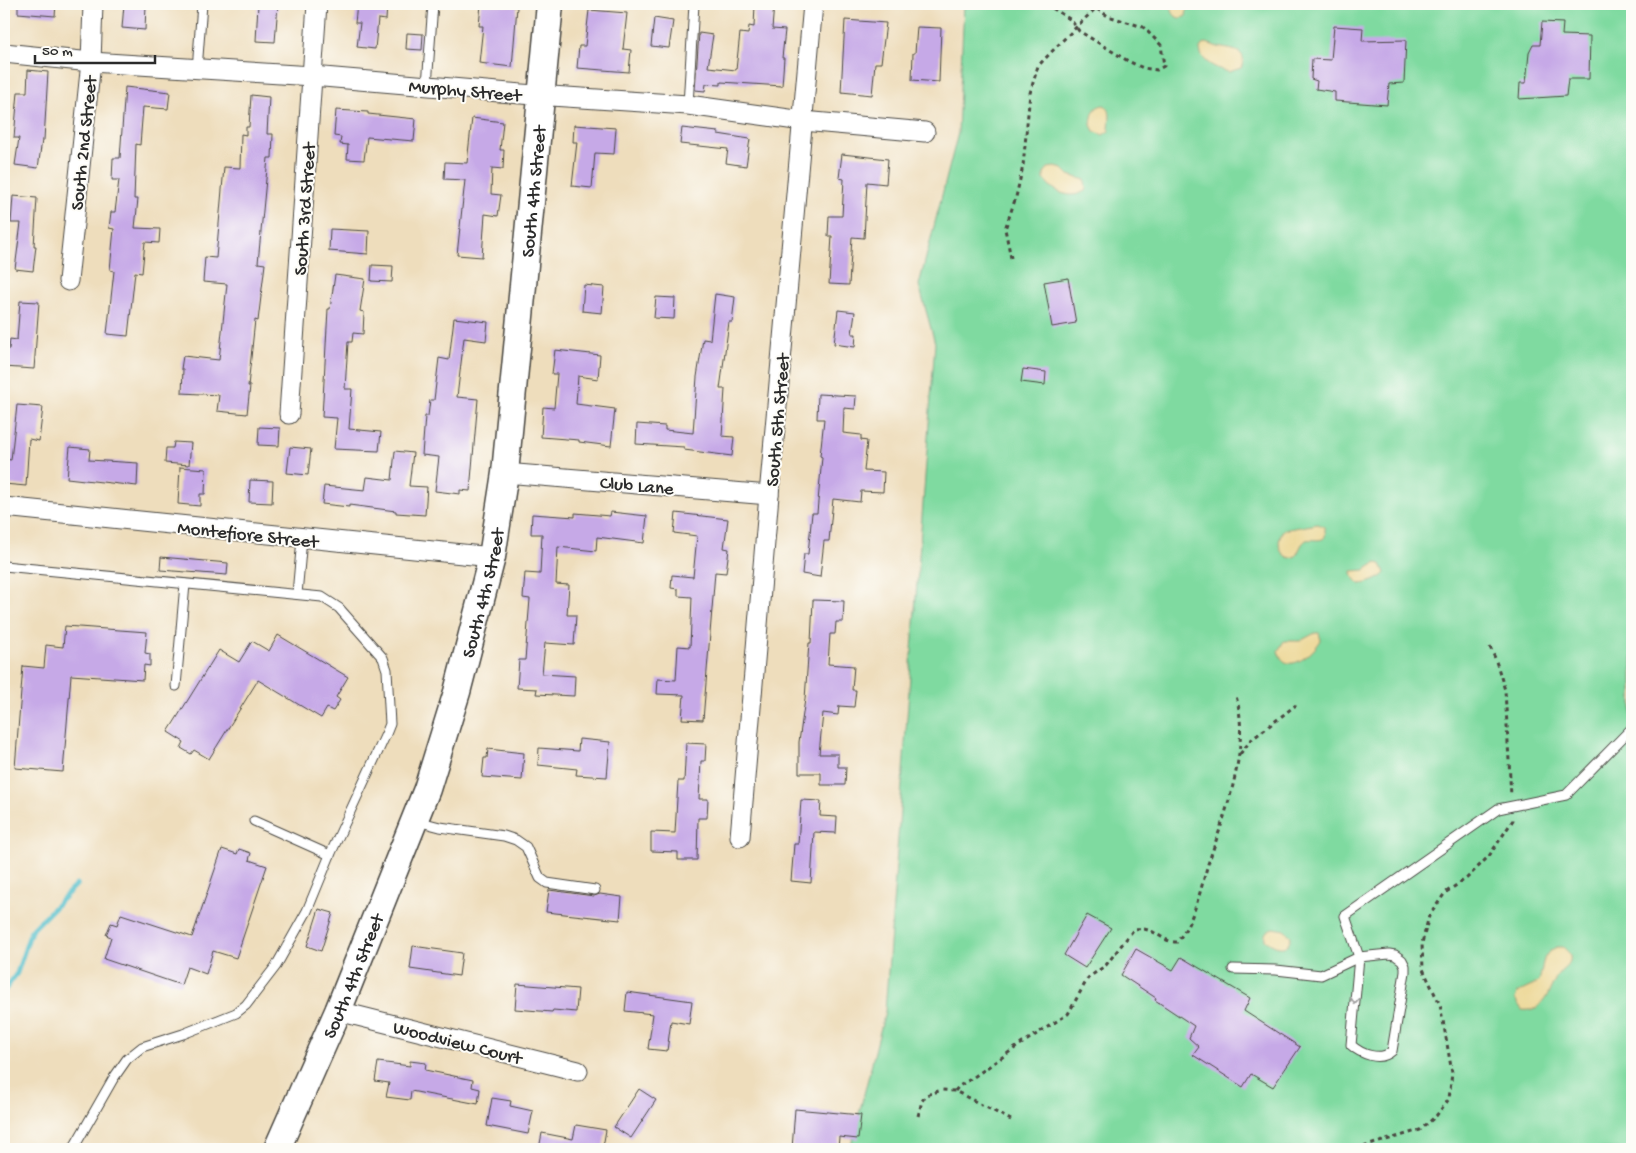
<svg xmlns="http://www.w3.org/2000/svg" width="1636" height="1153" font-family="'Gochi Hand',sans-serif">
  <rect width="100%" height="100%" fill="#fdfcf7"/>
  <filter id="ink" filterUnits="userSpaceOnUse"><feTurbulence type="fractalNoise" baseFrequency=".02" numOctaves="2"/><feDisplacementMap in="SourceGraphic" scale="10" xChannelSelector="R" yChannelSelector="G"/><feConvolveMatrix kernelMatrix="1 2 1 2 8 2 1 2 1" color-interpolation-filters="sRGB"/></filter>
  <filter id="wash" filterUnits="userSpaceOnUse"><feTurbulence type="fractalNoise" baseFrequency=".0096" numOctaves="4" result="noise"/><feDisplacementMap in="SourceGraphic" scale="20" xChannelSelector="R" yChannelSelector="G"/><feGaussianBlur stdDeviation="1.12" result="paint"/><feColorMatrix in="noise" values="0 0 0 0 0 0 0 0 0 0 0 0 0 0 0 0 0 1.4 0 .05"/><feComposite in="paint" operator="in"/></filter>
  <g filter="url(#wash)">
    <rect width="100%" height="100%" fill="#eeddbc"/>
    <path fill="#7fdaa0" stroke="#558266" d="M964 4H1632V1149H850L885 1012 935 343 919 285 958 133Z"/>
    <g fill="#eeda9e" stroke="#8c8264">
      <path d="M1170 4H1188L1186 16C1176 22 1172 13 1170 4Z"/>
      <path d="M1206 43C1211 44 1214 46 1218 47 1230 50 1250 49 1241 68L1229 72C1217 69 1200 62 1200 48L1203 44Z"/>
      <path d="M1104 105C1113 109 1109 122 1109 131L1103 135 1094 131 1091 125C1092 115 1093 106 1104 105Z"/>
      <path d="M1055 167 1063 169 1069 175 1085 180 1086 190C1072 201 1053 192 1044 179V173L1048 168Z"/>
      <path d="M1318 524 1324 527C1330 545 1315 538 1306 540L1302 544 1296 556 1290 558C1277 554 1277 540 1283 530Z"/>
      <path d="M1376 563 1381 564 1385 573C1380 579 1367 584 1359 584 1355 580 1352 577 1352 571L1365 570Z"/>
      <path d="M1315 633H1319L1321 640C1313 654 1286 678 1278 651L1284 641H1300Z"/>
      <path d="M1273 928 1284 930 1291 936 1288 945C1280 950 1272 945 1265 940 1264 933 1266 931 1273 928Z"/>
      <path d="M1557 947H1563L1569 953C1574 965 1563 967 1557 976 1549 990 1544 1013 1522 1010L1515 999 1517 993 1534 985 1539 981C1544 966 1540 954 1557 947Z"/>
    </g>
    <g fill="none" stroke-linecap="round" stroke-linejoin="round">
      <path stroke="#52bfcb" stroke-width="5" d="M4 991 17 973 31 931 77 884"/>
    </g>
    <g id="blocks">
      <g fill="#c6a9e7">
        <path d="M18 4H56L55 16 18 13Z"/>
        <path d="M124 4 146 5 145 30 122 28Z"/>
        <path d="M258 4H278L275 42 256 41Z"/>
        <path d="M357 4H387L386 20 378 19 375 49 357 47 360 23H355Z"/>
        <path d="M481 4 517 7 512 67 479 63 483 26H479Z"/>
        <path d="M755 4H774L772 29 785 30 782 58H784L782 86 721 82V85L706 84 705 91 695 90 699 33 713 35 708 67 736 70 740 33 748 34 749 26 754 27Z"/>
        <path d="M589 10 627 13 623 49 631 50 629 72 577 68 579 46H585Z"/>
        <path d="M654 18 673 21 669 48 651 46Z"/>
        <path d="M845 20 886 23 881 63H875L872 95 841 92Z"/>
        <path d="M1542 22 1563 23 1562 35 1590 36 1589 79H1568L1566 96 1519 99 1520 83H1526L1529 53 1533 45H1540Z"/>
        <path d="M1334 26 1363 28 1362 41 1406 40 1404 83 1389 84 1387 105 1335 101V92L1316 89 1317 81 1311 79 1312 59 1331 60Z"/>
        <path d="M917 27 941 28 939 82 912 80 913 53H915Z"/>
        <path d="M407 33 423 34 422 50 406 49Z"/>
        <path d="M28 70 48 72 44 140H42L38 168 15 165 19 138H14L18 92H27Z"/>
        <path d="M125 87 170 92 168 109 143 107 140 145 136 144 134 199H138L135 228 160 229 159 243 145 242 142 273 135 272 128 336 107 334 114 271 110 270 114 229 109 228 111 212H115L119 180H112L113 158H120Z"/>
        <path d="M251 95 269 97 267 134H273L272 158H268L258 263 265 264 258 321 255 320 248 386H250L247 414 217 411 219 395 182 393 183 369H181L183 356 219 360 227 284 203 282 205 257 216 258 224 167 240 168 241 134 246 135V127H249Z"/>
        <path d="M336 110 368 112V114L416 119 414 141 367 137 364 160 347 159 348 145 340 144 341 137 334 136Z"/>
        <path d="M472 118 503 122 500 150H504L503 169 492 168 491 194 501 195 498 216 485 214 482 257 457 255 465 180 444 179 445 162 467 163Z"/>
        <path d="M574 125 616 128 614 154 595 153 592 188 572 186 577 142H573Z"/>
        <path d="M682 128 718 132V134L750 139 746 166 726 163 728 149 680 144Z"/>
        <path d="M842 154 888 159 886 184 867 182 864 238 852 237 849 285 829 284 832 236H828L829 216H842L844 179 839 178Z"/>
        <path d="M13 196 37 198 34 246H36L33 271 15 269 21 223H11Z"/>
        <path d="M330 229 369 231 368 254 329 251Z"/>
        <path d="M372 265 393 266 392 282 371 281Z"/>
        <path d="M335 275 365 279 360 311 364 312 363 334 353 333 352 342H348L345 389H352L349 429 381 432 379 451 334 449 337 418 322 417 328 309H330Z"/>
        <path d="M1068 278 1076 323 1052 327 1044 282Z"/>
        <path d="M584 285 604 287 602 313 582 311Z"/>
        <path d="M715 294 735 297 732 322H729L720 389H725L722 436 734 437 732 456 684 450V447L636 444 637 424 665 426V430L693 433 697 377 703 339 710 340Z"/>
        <path d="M656 297 675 298 674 319 654 318Z"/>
        <path d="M20 301 39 302 34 369 4 367V349H9L10 339 17 340Z"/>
        <path d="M838 310 855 312 852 334H856L855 347 834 344Z"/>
        <path d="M454 318 488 322 486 341 464 338 457 397 478 399 470 491 460 490V494L435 491 439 457 422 455 425 416H428L430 400H434L439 358 449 360Z"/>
        <path d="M555 350 600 355 598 379 578 376 576 404 615 409 611 446 579 442V440L541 437 543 407 554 408 557 374H552Z"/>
        <path d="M1023 369 1046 372 1045 385 1021 382Z"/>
        <path d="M818 394 856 396 855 409 844 408 843 433 861 435V440L867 441 864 471 884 472 883 492 861 491 860 502 833 499 829 541H824L820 577 802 574 804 554H808L812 513H817L822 457 820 456 824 419H817Z"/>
        <path d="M17 405 43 407 39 441 29 439 26 486 4 484V459L11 460Z"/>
        <path d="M259 427 280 428 279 446 258 445Z"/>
        <path d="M174 442 191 443 189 465 165 463 166 448H173Z"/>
        <path d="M70 447 90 449 89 460 138 463 137 486 67 478Z"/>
        <path d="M290 447 311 449 308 475 287 473Z"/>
        <path d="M395 451 413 453 409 486 427 487 425 515 396 513V511L349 505V507L322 504 324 486 365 490 367 477 392 480Z"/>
        <path d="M180 467 206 469 205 494H200V506L178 504Z"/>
        <path d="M250 480 273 481 272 503 249 502Z"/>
        <path d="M611 512 647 516 644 543 597 537 596 551 558 547 556 584 569 585 567 615H576L574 645 545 643 542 674 575 676 574 696 536 694 537 689 517 688 519 660H525L530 599 523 598 525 573 540 574 542 534H531L532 514 575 517V513L610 516Z"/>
        <path d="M676 513 728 519 724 548 729 549 726 573 715 572 703 720 682 719 684 695 657 694 658 679 676 680 678 646 690 647 692 597 678 596V589L671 588 672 575 693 577 697 536 674 533Z"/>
        <path d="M161 557 228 563 227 575 160 570Z"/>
        <path d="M813 600 844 601 843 622H836L835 634H830L828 664 854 666 852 690H856L854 707 839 706 838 715 823 713 819 754H838V767H846L845 785H821V773H799V742L805 699 809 643H811Z"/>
        <path d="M65 626 147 632 145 653 150 654V666L144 665 143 680 71 675 63 772 15 768 23 666 44 668 46 645 63 647Z"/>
        <path d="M278 635 348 677 336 697 340 700 333 711 327 708 321 718 258 680 209 759 194 750 191 754 181 748 184 742 168 732 219 650 239 662 252 641 269 651Z"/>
        <path d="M579 739 610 742 607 777 576 775 577 769 538 765 539 748 578 751Z"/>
        <path d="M686 743 706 744 705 761H701L699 799H708L707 818H698L697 860H678V852L651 851V832L675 833 678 781H684Z"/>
        <path d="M488 749 524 753 522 780 482 777 484 758H487Z"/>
        <path d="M801 800 821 801 820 816 837 817 836 833 814 832 811 883 791 881 794 844H798Z"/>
        <path d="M222 849 237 854 239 849 251 853 249 860 267 866 236 958 213 951 206 974 187 967 181 985 104 959 111 937 106 935 111 923 117 925 121 914 192 937Z"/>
        <path d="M549 890 594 896 600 894 622 897 620 920 546 912Z"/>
        <path d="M319 909 333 913 321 951 307 946Z"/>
        <path d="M1087 915 1111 928 1085 968 1064 955Z"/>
        <path d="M413 946 462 953 459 976 410 969Z"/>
        <path d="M1136 949 1173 970 1181 957 1250 998 1244 1011 1300 1047 1273 1087 1251 1074 1243 1087 1193 1055 1199 1047 1189 1038 1194 1026 1155 1000 1156 998 1121 975Z"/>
        <path d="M517 984 578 989 576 1012 553 1010 552 1012 515 1009Z"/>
        <path d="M627 992 692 1001 689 1024 671 1021 667 1051 648 1049 653 1014 625 1011Z"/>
        <path d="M410 1061 426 1063 425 1070 473 1080 472 1087 480 1089 478 1104 411 1091 410 1100 386 1097 389 1083 375 1081 378 1062 410 1066Z"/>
        <path d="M639 1089 656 1100 631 1138 614 1127Z"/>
        <path d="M492 1098 511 1101 510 1106 533 1111 528 1134 487 1126Z"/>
        <path d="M795 1109 861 1115 858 1139 839 1137 838 1149H792Z"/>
        <path d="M576 1125 606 1130 603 1147 596 1146 595 1149H539L542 1133 573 1139Z"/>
      </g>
    </g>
  </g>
  <g filter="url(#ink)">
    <use href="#blocks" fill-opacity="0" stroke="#484641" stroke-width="1"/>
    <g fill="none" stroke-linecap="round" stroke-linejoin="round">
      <g stroke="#484641" stroke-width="11">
        <g id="service">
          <path d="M197 70 202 4"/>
          <path d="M427 85 433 4"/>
          <path d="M688 105 694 4"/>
          <path d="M4 566 322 597 339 608 383 658 387 670 390 724 386 734 330 855 307 911 276 966 246 1005 236 1013 183 1034 142 1047 127 1059 113 1079 73 1149"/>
          <path d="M297 594 302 539"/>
          <path d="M176 686 185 584"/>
          <path d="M254 821 330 855"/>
          <path d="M417 821 440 827 504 836 516 840 526 847 540 878 547 883 595 890"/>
          <path d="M1233 969 1276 970 1321 975 1359 957 1389 954 1395 955 1402 960 1405 966V972L1392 1051C1380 1062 1361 1054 1351 1045L1359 957 1345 916 1498 809 1566 795 1632 728"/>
        </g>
      </g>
      <g stroke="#484641" stroke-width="21">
        <g id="minor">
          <path d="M4 53 91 62 312 76 521 94 688 105 803 121 925 132"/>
          <path d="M68 281 91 62 93 4"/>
          <path d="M289 414 317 4"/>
          <path d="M505 473 769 495"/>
          <path d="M4 507 492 557"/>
          <path d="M740 837 769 495 813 4"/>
          <path d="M338 1011 578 1071"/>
        </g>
      </g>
      <g stroke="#484641" stroke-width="29">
        <g id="secondary">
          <path id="s1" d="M277 1149 338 1011 427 789 457 692 492 557 505 473 550 4"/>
        </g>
      </g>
      <g stroke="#484641" stroke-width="3" stroke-dasharray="4 4" stroke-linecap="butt">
        <path d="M1046 4 1071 20 1079 31 1128 61 1143 68 1157 70 1164 66 1161 45 1143 27 1108 16 1089 4"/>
        <path d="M1011 258 1005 229 1016 197 1023 166 1030 93 1038 66 1061 42 1100 4"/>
        <path d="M1490 647 1495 658 1505 690 1511 796"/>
        <path d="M1240 754 1251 740 1296 705"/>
        <path d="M955 1091 959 1086 971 1079 1018 1046 1068 1014 1088 978 1106 965 1134 929C1155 926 1162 943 1177 942 1195 919 1200 891 1208 864 1225 814 1251 748 1236 696"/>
        <path d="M918 1116 922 1101 926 1095 942 1090 955 1091 1011 1120"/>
        <path d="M1356 1149 1420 1130 1436 1116 1449 1099 1452 1073 1444 1026 1440 1005 1423 969 1422 943 1429 916 1445 893 1467 878 1489 856 1513 820V817"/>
      </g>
      <use href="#service" stroke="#fff" stroke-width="9"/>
      <use href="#minor" stroke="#fff" stroke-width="19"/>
      <use href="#secondary" stroke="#fff" stroke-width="26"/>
    </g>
    <defs><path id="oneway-chevron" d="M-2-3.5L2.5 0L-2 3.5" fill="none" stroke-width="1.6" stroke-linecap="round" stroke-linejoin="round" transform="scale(1.25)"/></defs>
    <use stroke="#a0a0a0" href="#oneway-chevron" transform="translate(1355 1001) rotate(95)"/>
  </g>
  <g text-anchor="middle" stroke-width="4" stroke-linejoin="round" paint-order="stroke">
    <g font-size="19" fill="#2b2b2b" stroke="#fdfcf7">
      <text transform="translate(465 89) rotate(5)" y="7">Murphy Street</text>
      <text transform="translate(82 143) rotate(-84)" y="7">South 2nd Street</text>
      <text dy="7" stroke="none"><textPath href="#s1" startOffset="999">South 4th Street</textPath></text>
      <text transform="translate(303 209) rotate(-86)" y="7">South 3rd Street</text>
      <text transform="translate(776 420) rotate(-85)" y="7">South 5th Street</text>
      <text transform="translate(637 484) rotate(5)" y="7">Club Lane</text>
      <text transform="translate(248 533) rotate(6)" y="7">Montefiore Street</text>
      <text dy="7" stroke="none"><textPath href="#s1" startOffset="594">South 4th Street</textPath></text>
      <text dy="7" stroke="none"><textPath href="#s1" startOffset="189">South 4th Street</textPath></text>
      <text transform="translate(458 1041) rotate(14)" y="7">Woodview Court</text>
    </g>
  </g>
  <rect width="1636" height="1153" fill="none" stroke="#fdfcf7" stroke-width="20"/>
  <path d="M35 55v8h120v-8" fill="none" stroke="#2b2b2b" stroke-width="2.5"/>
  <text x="42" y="55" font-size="15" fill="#2b2b2b" stroke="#fdfcf7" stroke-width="4" paint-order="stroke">50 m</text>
</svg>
